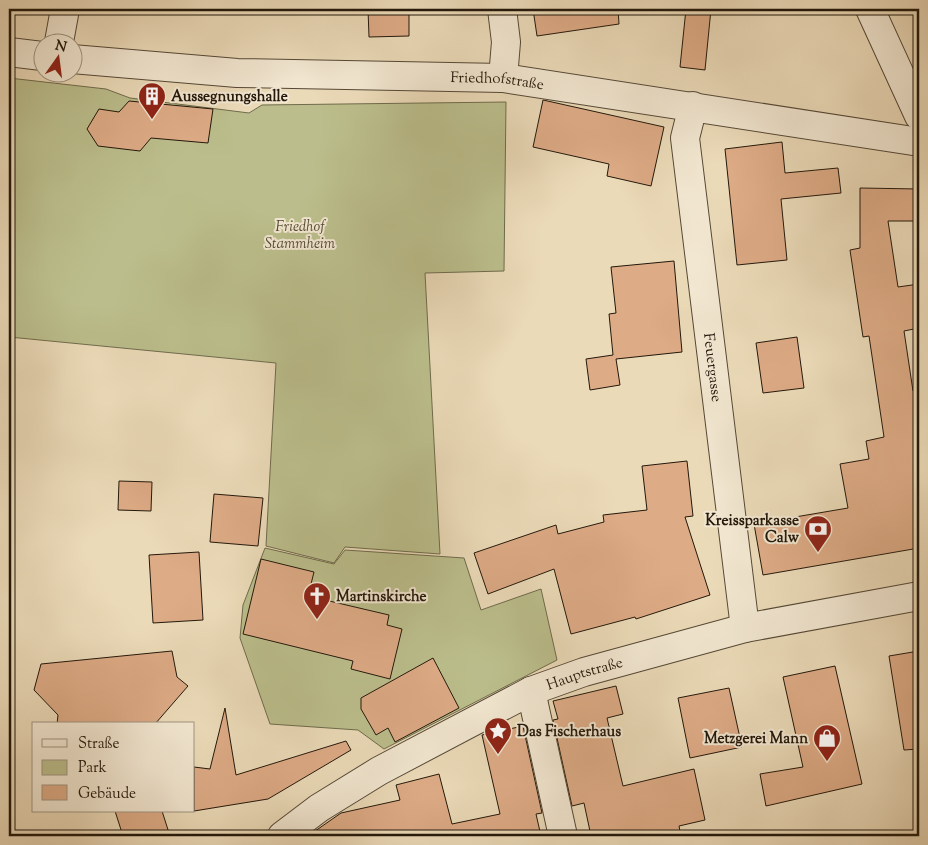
<svg xmlns="http://www.w3.org/2000/svg" width="928" height="845" font-family="'Sorts Mill Goudy',serif">
  <rect width="100%" height="100%" fill="#ebdab8"/>
  <filter id="stains"><feTurbulence type="fractalNoise" baseFrequency=".004" numOctaves="4"/><feColorMatrix values="0 0 0 0 .2 0 0 0 0 .09 0 0 0 0 .02 0 0 0 .5 -.17"/></filter>
  <radialGradient id="worn" r=".72"><stop offset=".6" stop-color="#630" stop-opacity="0"/><stop offset="1" stop-color="#630" stop-opacity=".3"/></radialGradient>
  <g fill="#bbbe8c" stroke="#6f6b4c">
    <path d="M9 78 106 89 130 98 249 113 262 105 506 102 504 271 425 273 440 554 345 547 334 563 266 546 276 363 9 337Z"/>
    <path d="M265 548 334 564 345 550 464 558 481 610 541 589 557 660 384 749 358 730 270 724 240 638 243 605Z"/>
  </g>
  <g fill="#ddab86" stroke="#23180b">
    <path d="M368 9H409V36L369 37Z"/>
    <path d="M533 9H618L619 24 537 36Z"/>
    <path d="M686 9H711L705 70 680 67Z"/>
    <path d="M543 100 664 127 651 186 607 176 609 164 533 147Z"/>
    <path d="M129 101 213 109 208 143 151 138 140 151 98 146 87 129 99 109 119 112Z"/>
    <path d="M782 142 785 173 838 168 841 193 781 199 787 260 737 265 725 149Z"/>
    <path d="M860 188 919 189V221H888L898 287 919 284V328L904 331 913 391H919V548L763 575 754 524 848 508 840 464 869 459 866 441 884 437 869 336 863 337 850 250 860 248Z"/>
    <path d="M674 261 682 352 616 359 620 385 590 390 586 359 613 355 609 314 616 313 611 267Z"/>
    <path d="M797 337 804 388 763 393 756 343Z"/>
    <path d="M687 461 693 516 685 517 710 595 636 619 635 617 571 634 554 569 488 594 474 553 556 525 558 534 604 522 603 515 647 510 642 466Z"/>
    <path d="M119 481 152 482 151 511 118 510Z"/>
    <path d="M214 494 263 498 258 546 210 542Z"/>
    <path d="M199 552 203 620 153 623 149 555Z"/>
    <path d="M261 559 314 572 308 596 389 615 387 625 402 629 390 679 351 669 353 661 243 634Z"/>
    <path d="M172 651 177 677 188 686 155 724H57L58 715 34 690 41 664Z"/>
    <path d="M919 651V749L904 750 889 656Z"/>
    <path d="M433 658 459 708 395 742 388 728 376 735 361 709V698Z"/>
    <path d="M835 666 862 784 766 806 760 774 803 767 783 677Z"/>
    <path d="M616 686 623 714 607 718 623 786 694 769 705 820 679 826 681 836H591L584 803 572 806 553 720 558 719 553 701Z"/>
    <path d="M729 688 742 747 690 758 678 698Z"/>
    <path d="M225 708 236 775 346 741 351 750 268 799 194 811V767L210 769Z"/>
    <path d="M523 726 542 813 536 814 541 836H308L341 813 400 800 396 785 439 774 452 824 500 814 482 735Z"/>
    <path d="M115 811H162L170 836H123Z"/>
  </g>
  <g fill="none" stroke-linecap="round" stroke-linejoin="round">
    <g stroke="#554836" stroke-width="30">
      <g id="minor">
        <path d="M502 9 506 42 503 78"/>
        <path d="M870 9 919 116"/>
        <path d="M59 42 65 9"/>
        <path d="M9 52 42 56"/>
        <path id="s1" d="M72 59 237 73 503 78 913 141 919 139"/>
        <path id="s2" d="M693 106 685 138 745 628"/>
        <path d="M531 691 563 836"/>
      </g>
    </g>
    <g stroke="#554836" stroke-width="30">
      <g id="tertiary">
        <path id="s3" d="M282 836 319 808 379 771 531 691 584 672 745 628 919 596"/>
      </g>
    </g>
    <use href="#minor" stroke="#f2e7d1" stroke-width="28"/>
    <use href="#tertiary" stroke="#f2e7d1" stroke-width="28"/>
  </g>
  <defs>
    <g id="building-pin" transform="scale(1.4375)"><path d="M0 17L-7.5 6A9.5 9.5 0 1 1 7.5 6Z" fill="#8f2418" stroke="#f2e7d1"/><path d="M-4-6H4V6H1V3H-1V6H-4ZM-2.5-4.3h1.7v1.8h-1.7ZM.8-4.3h1.7v1.8H.8ZM-2.5-1h1.7V.8h-1.7ZM.8-1h1.7V.8H.8Z" fill="#fff"/></g>
    <g id="bank-pin" transform="scale(1.4375)"><path d="M0 17L-7.5 6A9.5 9.5 0 1 1 7.5 6Z" fill="#8f2418" stroke="#f2e7d1"/><path d="M-6-4H6V4H-6ZM0-2.3a2.3 2.3 0 1 0 0 4.6a2.3 2.3 0 1 0 0-4.6Z" fill="#fff"/></g>
    <g id="church-pin" transform="scale(1.4375)"><path d="M0 17L-7.5 6A9.5 9.5 0 1 1 7.5 6Z" fill="#8f2418" stroke="#f2e7d1"/><path d="M-1.2-6h2.4v3.5h3.3v2.4h-3.3V6h-2.4V-.1h-3.3v-2.4h3.3Z" fill="#fff"/></g>
    <g id="sight-pin" transform="scale(1.4375)"><path d="M0 17L-7.5 6A9.5 9.5 0 1 1 7.5 6Z" fill="#8f2418" stroke="#f2e7d1"/><path d="M0-6L1.8-2.2L6-1.7L2.9 1.2L3.7 5.4L0 3.3L-3.7 5.4L-2.9 1.2L-6-1.7L-1.8-2.2Z" fill="#fff"/></g>
    <g id="shop-pin" transform="scale(1.4375)"><path d="M0 17L-7.5 6A9.5 9.5 0 1 1 7.5 6Z" fill="#8f2418" stroke="#f2e7d1"/><path d="M-5-2.5h2.3a2.7 3.5 0 0 1 5.4 0H5L5.5 6h-11ZM-1.5-2.5h3a1.5 2.3 0 0 0-3 0Z" fill="#fff"/></g>
  </defs>
  <g fill-rule="evenodd">
    <use href="#building-pin" x="152" y="96"/>
    <use href="#bank-pin" x="818" y="529"/>
    <use href="#church-pin" x="317" y="596"/>
    <use href="#sight-pin" x="498" y="731"/>
    <use href="#shop-pin" x="827" y="738"/>
  </g>
  <g text-anchor="middle" stroke-width="4" stroke-linejoin="round" paint-order="stroke">
    <g font-size="15" fill="#23180b" stroke="#f2e7d1">
      <text dy="5" stroke="none"><textPath href="#s1" startOffset="426">Friedhofstraße</textPath></text>
      <text dy="5" stroke="none"><textPath href="#s2" startOffset="264">Feuergasse</textPath></text>
      <text dy="5" stroke="none"><textPath href="#s3" startOffset="345">Hauptstraße</textPath></text>
    </g>
    <g font-size="15" font-weight="bold" fill="#23180b" stroke="#f2e7d1" text-anchor="start">
      <text x="171" y="101">Aussegnungshalle</text>
      <text x="799" y="525" text-anchor="end">Kreissparkasse<tspan x="799" dy="17">Calw</tspan></text>
      <text x="336" y="601">Martinskirche</text>
      <text x="517" y="736">Das Fischerhaus</text>
      <text x="808" y="743" text-anchor="end">Metzgerei Mann</text>
    </g>
    <g font-size="15" font-style="italic" fill="#514a32" stroke="#f2e7d1">
      <text x="300" y="231">Friedhof<tspan x="300" dy="17">Stammheim</tspan></text>
    </g>
  </g>
  <rect width="928" height="845" fill="none" stroke="#ebdab8" stroke-width="30"/>
  <rect x="10" y="10" width="908" height="825" fill="none" stroke="#23180b" stroke-width="2.5"/>
  <rect x="15" y="15" width="898" height="815" fill="none" stroke="#23180b"/>
  <rect x="32" y="722" width="162" height="90" fill="#f2e7d1" stroke="#9f9482"/>
  <rect x="42" y="739" width="25" height="8" fill="#f2e7d1" stroke="#9f9482"/>
  <text x="78" y="748" font-size="15" fill="#23180b">Straße</text>
  <rect x="42" y="760" width="25" height="15" fill="#bbbe8c" stroke="#9f9482"/>
  <text x="78" y="772" font-size="15" fill="#23180b">Park</text>
  <rect x="42" y="785" width="25" height="15" fill="#ddab86" stroke="#9f9482"/>
  <text x="78" y="798" font-size="15" fill="#23180b">Gebäude</text>
  <g transform="translate(58 58) rotate(14)"><circle r="24" fill="#f2e7d1" stroke="#9f9482"/>
  <path d="M0-4L9 19L0 12L-9 19Z" fill="#8f2418"/>
  <text y="-8" font-size="14" font-weight="bold" text-anchor="middle" fill="#23180b">N</text>
  </g>
  <rect width="100%" height="100%" filter="url(#stains)"/>
  <rect width="100%" height="100%" fill="url(#worn)"/>
</svg>
